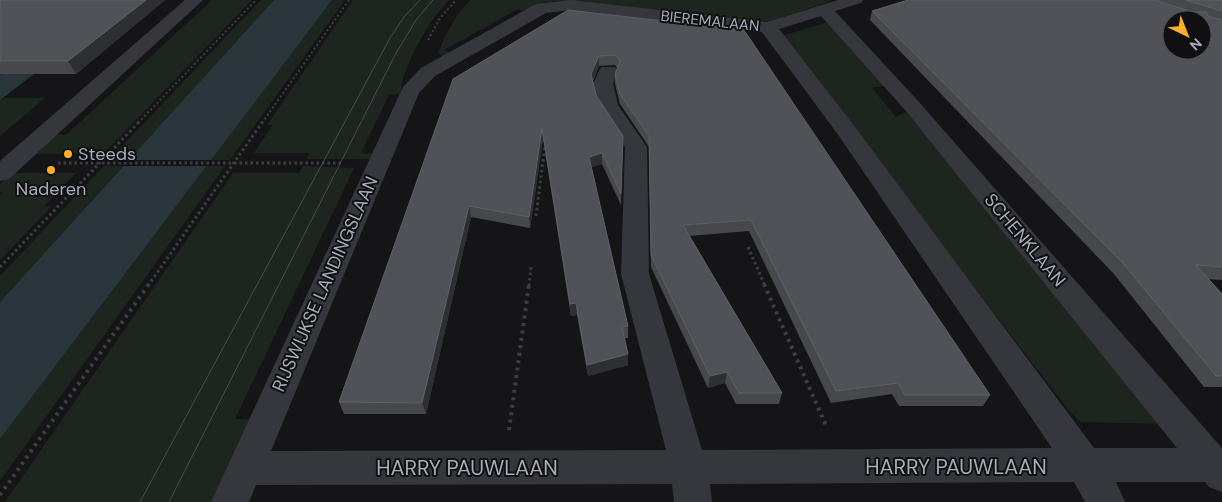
<svg xmlns="http://www.w3.org/2000/svg" width="1222" height="502" font-family="'DM Sans',sans-serif">
  <rect width="100%" height="100%" fill="#151517"/>
  <g fill="#1d261e">
    <path d="M212 0H252L104 153 34 154 55 134 66 135Z"/>
    <path d="M261 0H274L129 160H109Z"/>
    <path d="M332 0H345L230 160H210Z"/>
    <path d="M353 0H449C429 21 414 48 404 75 401 82 402 88 400 94L389 95 361 153 373 154 371 159H307L310 153H254L273 125H267Z"/>
    <path d="M471 0H828L831 1 770 21H751L562 1 540 3 524 11 518 9 444 50 450 53 442 57 438 52C447 33 455 14 471 0Z"/>
    <path d="M828 22 885 86 872 88 896 117 906 112 1166 424 1081 422 1070 412 782 36Z"/>
    <path d="M3 98H45L0 136V100Z"/>
    <path d="M104 166H123L0 302V276Z"/>
    <path d="M206 166H225L0 481V439Z"/>
    <path d="M303 166 354 168 235 419H252L215 502H5L233 173H299Z"/>
    <path d="M12 173H76L44 206H52L0 260V196L3 193 0 192V184Z"/>
  </g>
  <g fill="#2a353c">
    <path d="M103 0 99 24 0 100V75Z"/>
    <path d="M274 0H332L0 439V302Z"/>
  </g>
  <path fill="#151517" d="M125 160H214L209 166H120Z"/>
  <g fill="none" stroke-linecap="round" stroke-linejoin="round">
    <g stroke="#3c3e44" stroke-width="2" stroke-dasharray="2 2.5" stroke-linecap="butt">
      <path d="M428 40 440 18 456 0"/>
      <path d="M138 123 256 0"/>
      <path d="M262 123 349 0"/>
    </g>
    <g stroke="#3c3e44" stroke-width="3" stroke-dasharray="2.5 3" stroke-linecap="butt">
      <path d="M58 163H344"/>
      <path d="M536 216 545 145"/>
      <path d="M748 247 765 286"/>
      <path d="M0 267 140 121"/>
      <path d="M148 286 263 121"/>
      <path d="M529 286 531 267"/>
    </g>
    <g stroke="#3c3e44" stroke-width="4" stroke-dasharray="3 4.5" stroke-linecap="butt">
      <path d="M764 284 827 428"/>
      <path d="M509 430 529 284"/>
      <path d="M0 495 149 284"/>
    </g>
    <g fill="#36373d" fill-rule="evenodd">
      <path d="M185 0H203L9 179 0 181V161Z"/>
      <path d="M571 0 767 22 838 0H863L861 3 835 11 919 102 1222 448V492L1209 487 1205 482H1116L1125 502H1085L1074 482 710 484 712 502H674L672 484 256 485 249 502H211L403 87 421 68 536 4ZM571 10 762 32 839 136 1052 448 702 450 649 274 647 147 618 105 613 84 618 71 615 67H601L593 84 598 105 625 147 621 274 666 450 271 451 419 93 435 76 546 13ZM821 16 905 110 1177 448H1094L855 127 779 29Z"/>
    </g>
    <g stroke="#494b52" stroke-width="1">
      <path d="M140 502 390 38 404 17 420 0"/>
      <path d="M169 502 395 55 416 20 433 0"/>
    </g>
  </g>
  <g fill="#46484c">
    <path d="M0 0H165L76 74H0Z"/>
    <path d="M908 0H1222V280L1208 279 1222 294V387H1204L1114 274 870 20 872 11Z"/>
    <path d="M568 10 990 395 983 406H899L892 394 831 403 749 231 689 236 782 393 779 404H736L725 383 708 388 651 267 649 147 620 104 615 84V74L617 68 615 65 599 66 593 81 596 95 623 136 621 205 602 164 591 167 628 326V338H624L628 354V365L588 376 577 315 571 316 543 139 530 228 471 217 426 414H344L339 402Z"/>
  </g>
  <g fill="#2e2f32">
    <path d="M146 0H165L76 74 68 61Z"/>
    <path d="M599 56V66L591 84V74Z"/>
    <path d="M542 128 543 139 530 228 529 217Z"/>
    <path d="M602 153V164L589 168V157Z"/>
    <path d="M469 206 471 217 426 414 422 403Z"/>
    <path d="M576 303 577 315 571 316 570 304Z"/>
    <path d="M628 354V365L588 376 587 365Z"/>
    <path d="M727 372 725 383 708 388 710 376Z"/>
  </g>
  <g fill="#515258" stroke="#5e6067" fill-rule="evenodd">
    <path d="M0 0H146L68 61H0Z"/>
    <path d="M908 0H1158V1L1192 12H1206L1208 16 1222 20V267L1196 265 1222 294V376H1216L1122 262 872 11ZM1172 20H1202V50H1172Z"/>
    <path d="M1186 0H1222V11Z"/>
    <path d="M568 10 744 30 990 395H905L898 383 836 391 751 220 683 225 782 393H739L727 372 710 376 651 255 649 136 620 94 615 74 620 61 615 55 599 56 591 74 596 95 623 136 621 194 602 153 589 157 628 326 622 327 628 354 587 365 576 303 570 304 542 128 529 217 469 206 422 403 339 402 453 79Z"/>
  </g>
  <g fill="#fdae28" stroke="#101012" stroke-width="2">
    <circle cx="68" cy="154" r="5"/>
    <circle cx="51" cy="170" r="5"/>
  </g>
  <g text-anchor="middle" stroke-width="4" stroke-linejoin="round" paint-order="stroke">
    <g font-size="15" fill="#a6acb8" stroke="#101012">
      <text transform="translate(710 21) rotate(6)" y="5">BIEREMALAAN</text>
    </g>
    <g font-size="18" fill="#a6acb8" stroke="#101012" text-anchor="start">
      <text x="78" y="160">Steeds</text>
      <text x="51" y="195" text-anchor="middle">Naderen</text>
    </g>
    <g font-size="18" fill="#a6acb8" stroke="#101012">
      <text transform="translate(1025 240) rotate(50)" y="6">SCHENKLAAN</text>
      <text transform="translate(325 284) rotate(-66)" y="6">RIJSWIJKSE LANDINGSLAAN</text>
    </g>
    <g font-size="21" fill="#a6acb8" stroke="#101012">
      <text x="956" y="474">HARRY PAUWLAAN</text>
      <text x="467" y="475">HARRY PAUWLAAN</text>
    </g>
  </g>
  <g transform="translate(1187 35) rotate(137)"><circle r="24" fill="#101012" stroke="#4c4e54"/>
  <path d="M0-4L9 19L0 12L-9 19Z" fill="#fdae28"/>
  <text y="-8" font-size="14" font-weight="bold" text-anchor="middle" fill="#a6acb8">N</text>
  </g>
</svg>
